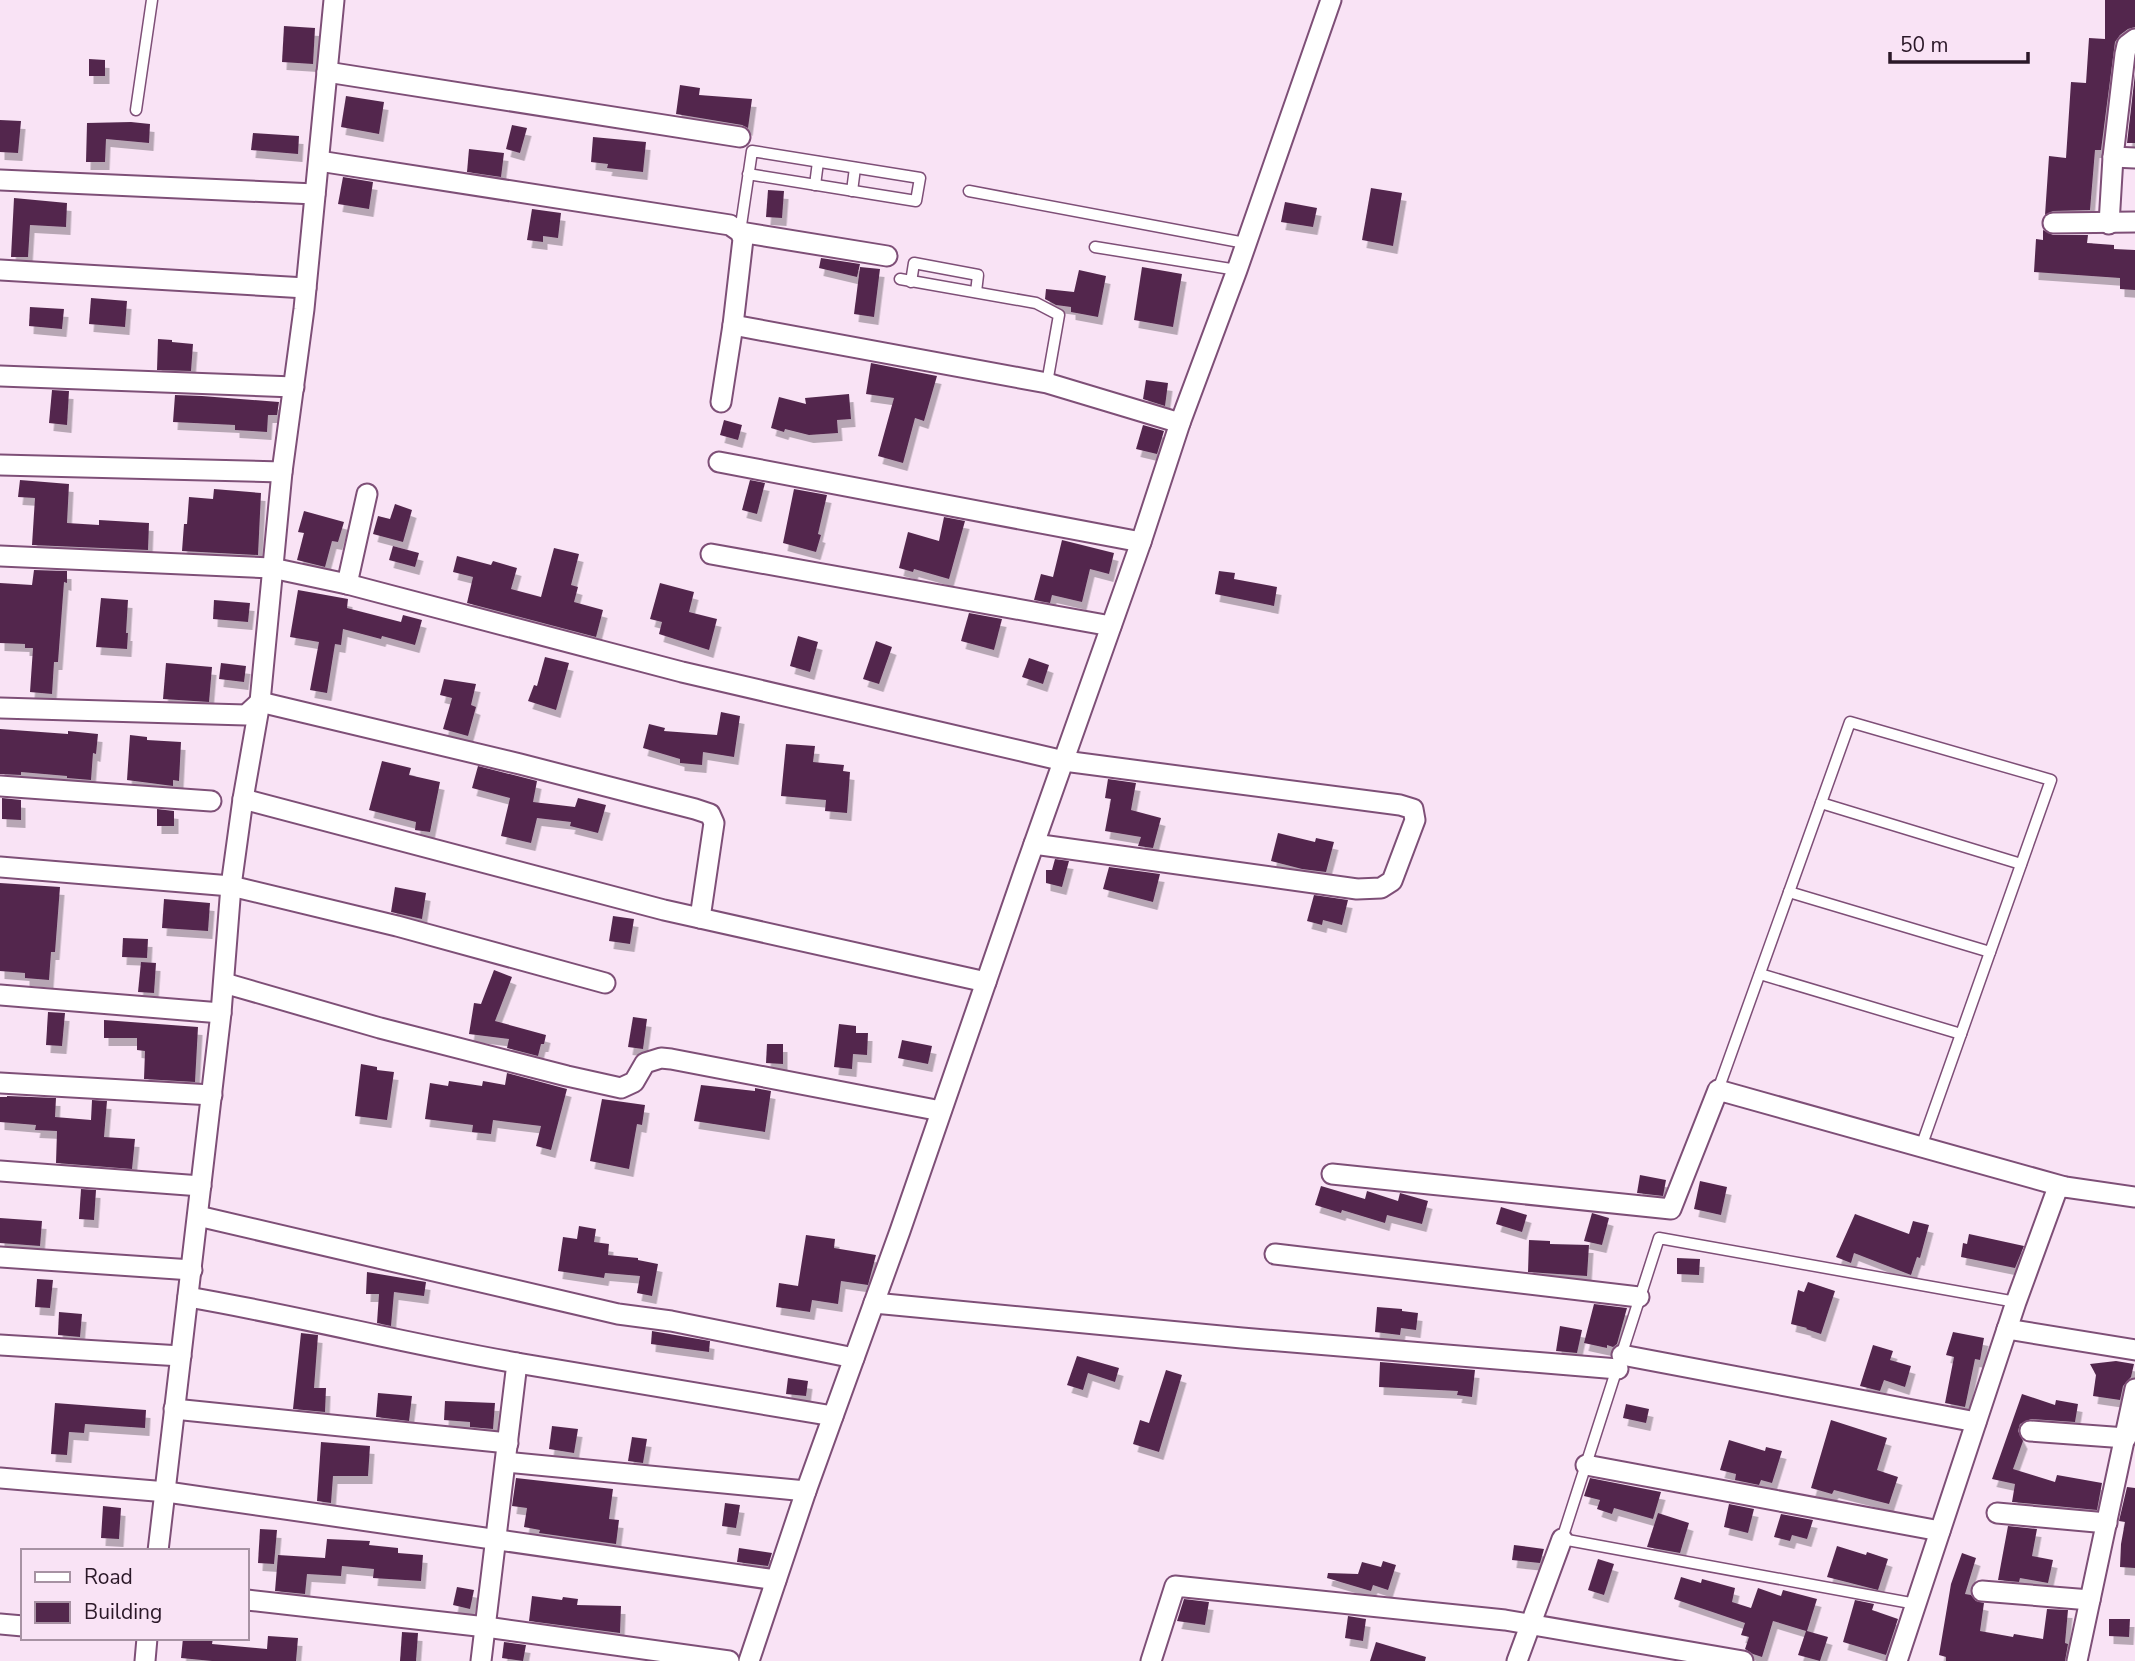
<svg xmlns="http://www.w3.org/2000/svg" width="2135" height="1661" font-family="'Nunito Sans',sans-serif">
  <defs>
    <filter id="shadow"><feDropShadow dx="4.5" dy="8" stdDeviation="0" flood-color="#0004"/></filter>
  </defs>
  <rect width="100%" height="100%" fill="#f9e3f5"/>
  <g fill="#53284d" filter="url(#shadow)">
    <path d="M2105 0H2135V27L2128 29 2120 35 2115 42 2101 150H2095L2090 210 2053 211 2045 215 2049 156 2066 158 2071 82 2086 83 2089 38 2105 39Z"/>
    <path d="M284 26 315 28 313 64 282 62Z"/>
    <path d="M89 59 105 60V76H89Z"/>
    <path d="M2135 74V143H2127Z"/>
    <path d="M680 85 700 88 699 95 752 99 748 128 742 125 676 114Z"/>
    <path d="M346 96 384 102 379 134 341 127Z"/>
    <path d="M0 120 21 121 18 153 0 152Z"/>
    <path d="M131 122 150 124 149 143 106 139 105 162H86L87 123Z"/>
    <path d="M512 125 527 128 520 153 506 149Z"/>
    <path d="M253 133 299 136 298 154 251 150Z"/>
    <path d="M593 137 646 142 643 172 607 168 608 164 591 162Z"/>
    <path d="M469 149 504 153 501 177 467 172Z"/>
    <path d="M343 177 373 182 369 209 338 204Z"/>
    <path d="M1371 188 1402 193 1393 246 1362 240Z"/>
    <path d="M768 190 784 191 782 218 766 217Z"/>
    <path d="M14 198 67 203 66 227 30 225 28 257H11Z"/>
    <path d="M1285 202 1317 208 1313 227 1281 222Z"/>
    <path d="M532 209 561 213 558 238 543 236V242L527 240Z"/>
    <path d="M2043 230 2053 235H2088L2087 243 2114 245V249L2135 250V290L2120 289V278L2034 272 2036 239 2043 240Z"/>
    <path d="M821 258 860 264 857 277 819 268Z"/>
    <path d="M860 267 880 269 874 317 854 314Z"/>
    <path d="M1142 267 1182 274 1173 327 1134 320Z"/>
    <path d="M1079 270 1106 276 1098 317 1071 312V307L1056 305 1045 299 1046 289 1074 292Z"/>
    <path d="M91 298 127 301 125 327 89 324Z"/>
    <path d="M30 307 64 309 62 329 29 326Z"/>
    <path d="M158 339 172 340V342L193 344 191 371 157 370Z"/>
    <path d="M871 363 937 376 924 421 915 418 903 463 878 456 894 398 866 394Z"/>
    <path d="M1146 380 1168 383 1165 406 1143 399Z"/>
    <path d="M52 390 69 391 67 425 49 423Z"/>
    <path d="M849 394 851 419 837 420 838 433 809 435 785 429 784 432 771 428 779 397 806 404 805 398Z"/>
    <path d="M175 395 202 396 279 402 277 415H268L267 432 235 430V425L173 422Z"/>
    <path d="M724 420 742 425 738 440 720 435Z"/>
    <path d="M1143 425 1164 431 1157 454 1136 449Z"/>
    <path d="M20 480 69 484 67 523 99 525V520L149 523 148 550 32 545 35 498 18 497Z"/>
    <path d="M750 480 765 483 757 514 742 510Z"/>
    <path d="M214 489 261 493 258 555 182 551 184 524H187L189 497 213 499Z"/>
    <path d="M794 489 827 495 818 534 821 535 816 552 783 543Z"/>
    <path d="M395 504 412 510 403 542 373 534 378 516 390 519Z"/>
    <path d="M304 511 344 522 338 542 332 541 325 567 297 560 304 533 298 532Z"/>
    <path d="M944 517 965 521 949 579 914 569 913 572 899 568 908 532 939 541Z"/>
    <path d="M1062 540 1114 553 1109 574 1090 569 1082 602 1052 595 1050 603 1034 600 1041 574 1053 577Z"/>
    <path d="M393 546 419 553 415 567 389 560Z"/>
    <path d="M554 548 579 554 571 585 578 587 574 602 603 610 596 637 467 603 473 577 453 572 457 556 491 565 493 561 517 568 511 589 541 597Z"/>
    <path d="M34 570 67 571V583L64 582 58 662H54L52 694 30 692 33 648H25V644L0 643V583L32 585Z"/>
    <path d="M1219 571 1235 573 1234 579 1277 587 1274 606 1215 594Z"/>
    <path d="M660 583 694 592 689 612 717 619 709 650 659 634 662 622 650 619Z"/>
    <path d="M298 590 348 599 347 608 401 622 403 615 422 620 415 645 382 636 381 639 343 629 341 645 335 644 327 693 310 690 319 642 290 637Z"/>
    <path d="M101 598 128 600 126 633H128L127 649 96 647Z"/>
    <path d="M214 600 250 603 248 622 213 619Z"/>
    <path d="M969 613 1002 619 994 650 961 641Z"/>
    <path d="M798 636 818 642 810 672 790 666Z"/>
    <path d="M876 641 892 647 879 684 863 679Z"/>
    <path d="M545 657 569 663 556 710 528 701 534 685 537 686Z"/>
    <path d="M1029 658 1049 665 1043 684 1022 677Z"/>
    <path d="M166 663 212 667 209 702 163 699Z"/>
    <path d="M221 663 246 666 244 682 219 679Z"/>
    <path d="M444 679 476 684 471 705 476 707 468 736 443 729 452 698 440 695Z"/>
    <path d="M721 712 740 716 734 757 703 752 702 765 680 763V759L643 748 649 724 665 728 664 731 717 735Z"/>
    <path d="M0 729 68 734V731L98 734 96 754 93 753 91 780 67 778V776L21 772V775L0 774Z"/>
    <path d="M130 735 147 737V740L181 742 179 781 173 780V786L127 780Z"/>
    <path d="M786 744 815 746 813 762 844 765 843 771 850 772 847 813 825 811 826 800 781 796Z"/>
    <path d="M382 761 411 768 409 775 440 782 430 832 415 830 416 822 369 810Z"/>
    <path d="M478 766 537 781 533 802 575 807 578 798 606 805 598 833 570 826 571 822 537 818 531 843 501 836 510 798 472 788Z"/>
    <path d="M1108 779 1136 783 1131 810 1161 818 1153 848 1138 846 1141 837 1105 831 1111 799 1105 798Z"/>
    <path d="M2 798 21 800V820L2 819Z"/>
    <path d="M157 809 174 811V826H157Z"/>
    <path d="M1278 833 1315 842 1316 838 1334 842 1326 872 1302 869 1271 861Z"/>
    <path d="M1055 859 1069 861 1062 887 1046 883V870H1052Z"/>
    <path d="M1109 867 1160 874 1153 902 1103 889Z"/>
    <path d="M0 883 60 887 55 952H51L49 980 25 978V973L0 971Z"/>
    <path d="M395 887 426 893 422 919 391 912Z"/>
    <path d="M1314 895 1348 900 1342 925 1323 920 1322 925 1307 921Z"/>
    <path d="M164 899 210 903 208 931 162 928Z"/>
    <path d="M613 916 634 919 630 944 609 941Z"/>
    <path d="M123 938 148 939 147 958 122 957Z"/>
    <path d="M141 962 156 963 154 993 138 992Z"/>
    <path d="M494 970 512 977 495 1021 546 1035 544 1044H541L538 1056 507 1048 509 1039 469 1034 474 1003 481 1004Z"/>
    <path d="M48 1012 65 1013 62 1046 46 1045Z"/>
    <path d="M633 1017 647 1019 643 1049 628 1047Z"/>
    <path d="M104 1020 198 1027 195 1082 144 1079 145 1051 137 1050V1038H104Z"/>
    <path d="M839 1024 856 1026V1033H868L867 1055 853 1054 852 1069 834 1067Z"/>
    <path d="M902 1040 932 1046 928 1064 898 1058Z"/>
    <path d="M767 1044H783V1064L766 1063Z"/>
    <path d="M361 1064 377 1067V1070L394 1072 387 1120 355 1116Z"/>
    <path d="M507 1073 567 1089 551 1150 536 1146 541 1126 493 1120 491 1134 472 1132 473 1125 425 1119 430 1083 448 1086 449 1081 482 1086 483 1081 505 1085Z"/>
    <path d="M701 1085 755 1091V1088L771 1091 765 1132 694 1121Z"/>
    <path d="M7 1096 56 1098 55 1117 91 1120 92 1100 107 1101 104 1137 135 1139 132 1169 56 1163 57 1131 35 1130 36 1125 0 1122V1097H7Z"/>
    <path d="M602 1099 645 1105 642 1125 637 1124 629 1169 590 1161Z"/>
    <path d="M1640 1175 1666 1180 1663 1196 1637 1193Z"/>
    <path d="M1700 1181 1727 1187 1721 1215 1694 1209Z"/>
    <path d="M1321 1186 1365 1199 1367 1191 1398 1201 1400 1193 1428 1201 1422 1224 1387 1215 1385 1223 1342 1210 1341 1213 1315 1205Z"/>
    <path d="M81 1189 96 1190 94 1220 79 1219Z"/>
    <path d="M1501 1207 1527 1215 1522 1232 1496 1224Z"/>
    <path d="M1592 1213 1609 1218 1602 1245 1584 1241Z"/>
    <path d="M1855 1214 1909 1234 1913 1221 1929 1225 1920 1258 1917 1257 1911 1275 1854 1253 1851 1263 1836 1257Z"/>
    <path d="M0 1218 42 1221 40 1246 0 1243Z"/>
    <path d="M579 1226 596 1229 594 1242 609 1244 608 1255 638 1258V1260L658 1264 652 1296 637 1293 640 1276 605 1273 604 1278 558 1271 563 1237 577 1239Z"/>
    <path d="M1969 1234 2024 1246 2015 1268 1961 1257 1963 1243 1967 1244Z"/>
    <path d="M806 1235 835 1239 834 1248 876 1255 868 1285 841 1281 838 1304 812 1300 810 1312 776 1307 779 1283 798 1286Z"/>
    <path d="M1529 1240 1550 1241V1244L1589 1245 1587 1276 1528 1272Z"/>
    <path d="M1677 1258 1700 1259 1699 1275 1677 1274Z"/>
    <path d="M367 1272 426 1282 424 1296 394 1292 391 1326 377 1323 379 1294H366Z"/>
    <path d="M37 1279 53 1280 50 1308 35 1307Z"/>
    <path d="M1808 1282 1835 1291 1821 1334 1806 1329 1807 1328 1791 1324 1798 1290 1804 1292Z"/>
    <path d="M1594 1304 1627 1308 1617 1344 1613 1347 1607 1345V1348L1584 1343Z"/>
    <path d="M1377 1307 1402 1309V1311L1418 1313 1416 1330 1401 1328 1400 1335 1375 1332Z"/>
    <path d="M59 1312 82 1314 80 1337 58 1335Z"/>
    <path d="M1560 1326 1582 1330 1577 1353 1556 1351Z"/>
    <path d="M652 1331 710 1341 709 1352 651 1344Z"/>
    <path d="M1953 1332 1984 1338 1980 1360 1975 1359 1965 1407 1945 1403 1954 1357 1946 1355Z"/>
    <path d="M301 1333 318 1335 314 1388H326L325 1412 293 1409Z"/>
    <path d="M1873 1345 1893 1351 1890 1360 1911 1366 1905 1387 1884 1380 1880 1391 1860 1386Z"/>
    <path d="M1077 1356 1119 1368 1115 1382 1088 1373 1083 1390 1067 1385Z"/>
    <path d="M2116 1361 2134 1364 2131 1377 2123 1386 2120 1400 2093 1396 2096 1375 2090 1364Z"/>
    <path d="M1380 1362 1475 1370 1472 1397 1457 1395 1458 1391 1379 1387Z"/>
    <path d="M1166 1370 1182 1375 1159 1452 1133 1444 1140 1420 1149 1423Z"/>
    <path d="M788 1378 808 1381 806 1396 786 1394Z"/>
    <path d="M378 1393 412 1396 409 1421 376 1417Z"/>
    <path d="M2022 1394 2055 1405 2056 1400 2078 1404 2075 1422 2031 1419 2020 1424 2018 1431 2023 1441 2013 1469 2055 1482 2057 1475 2102 1483 2097 1510 2012 1502 2015 1484 1992 1479Z"/>
    <path d="M445 1401 495 1403 493 1429 470 1427V1422L444 1420Z"/>
    <path d="M55 1403 146 1410 145 1428 85 1424 84 1433 69 1432 67 1455 51 1454Z"/>
    <path d="M1626 1404 1649 1409 1646 1423 1623 1418Z"/>
    <path d="M1831 1420 1887 1438 1877 1470 1898 1477 1889 1504 1834 1490 1832 1494 1811 1488Z"/>
    <path d="M552 1426 578 1429 574 1453 549 1449Z"/>
    <path d="M632 1437 647 1439 643 1463 628 1461Z"/>
    <path d="M1729 1440 1765 1451 1766 1447 1782 1451 1772 1483 1761 1480 1759 1485 1735 1480 1736 1474 1720 1470Z"/>
    <path d="M321 1442 370 1446 368 1476H333L331 1503 317 1501Z"/>
    <path d="M516 1478 613 1489 609 1519 619 1520 616 1544 539 1533 540 1530 524 1527 527 1508 512 1506Z"/>
    <path d="M1590 1478 1661 1492 1653 1519 1614 1508 1612 1514 1597 1509 1600 1500 1584 1496Z"/>
    <path d="M2127 1487 2135 1488V1568L2120 1567 2121 1544 2125 1522 2119 1521Z"/>
    <path d="M725 1503 740 1505 736 1528 722 1526Z"/>
    <path d="M1729 1504 1754 1509 1748 1533 1724 1527Z"/>
    <path d="M103 1506 121 1508 119 1539 101 1538Z"/>
    <path d="M1658 1513 1689 1523 1680 1553 1647 1547Z"/>
    <path d="M1781 1514 1813 1520 1807 1539 1792 1535 1790 1541 1774 1537Z"/>
    <path d="M2008 1526 2037 1529 2032 1556 2053 1560 2048 1583 2020 1578 2019 1582 1998 1580Z"/>
    <path d="M260 1529 277 1530 274 1564 258 1563Z"/>
    <path d="M327 1539 370 1541 369 1545 398 1548V1553L423 1555 421 1581 373 1578 374 1569 342 1566 341 1576 307 1574 305 1594 275 1591 278 1555 325 1558Z"/>
    <path d="M1514 1545 1544 1549 1540 1563 1512 1560Z"/>
    <path d="M1837 1546 1866 1555 1867 1552 1888 1559 1878 1590 1827 1577Z"/>
    <path d="M739 1548 772 1553 768 1566 737 1562Z"/>
    <path d="M1962 1553 1976 1558 1965 1594 1971 1595 1976 1601 1984 1603 1980 1631 2013 1637 2014 1634 2043 1639 2047 1609 2068 1610 2065 1643 2068 1644 2065 1661H1946V1657L1939 1655 1951 1584Z"/>
    <path d="M1598 1559 1614 1564 1604 1595 1588 1590Z"/>
    <path d="M1383 1561 1396 1565 1388 1590 1373 1585 1371 1591 1327 1578 1328 1573 1358 1574 1362 1562 1381 1567Z"/>
    <path d="M1681 1577 1701 1583 1702 1579 1735 1588 1732 1602 1751 1608 1758 1588 1781 1596 1783 1590 1817 1599 1807 1631 1828 1637 1820 1661 1798 1655 1806 1631 1773 1621 1762 1657 1753 1654 1745 1649 1749 1637 1741 1635 1745 1623 1674 1599Z"/>
    <path d="M457 1587 474 1590 470 1609 453 1605Z"/>
    <path d="M532 1596 562 1600 563 1597 578 1599 577 1605 621 1606 620 1633 529 1621Z"/>
    <path d="M1184 1599 1209 1602 1205 1625 1177 1621Z"/>
    <path d="M1855 1600 1874 1604 1872 1610 1898 1619 1886 1655 1843 1642Z"/>
    <path d="M1348 1616 1366 1619 1363 1641 1345 1638Z"/>
    <path d="M2109 1619H2130L2129 1637 2109 1636Z"/>
    <path d="M402 1632 418 1633 416 1661H400Z"/>
    <path d="M268 1636 298 1638 296 1661H212L181 1658 183 1638H213L212 1644 267 1649Z"/>
    <path d="M504 1642 526 1645 523 1661 502 1658Z"/>
    <path d="M1376 1642 1426 1657 1425 1661H1370Z"/>
  </g>
  <g fill="none" stroke-linecap="round" stroke-linejoin="round">
    <g stroke="#7e4f77" stroke-width="13">
      <g id="lane">
        <path d="M136 110 152 0"/>
        <path d="M815 185 818 162"/>
        <path d="M852 191 855 168"/>
        <path d="M969 191 1245 243"/>
        <path d="M740 232 752 151 920 178 916 201 748 174"/>
        <path d="M1095 247 1237 270"/>
        <path d="M900 279 1036 303 1059 315 1047 383"/>
        <path d="M911 282 914 263 978 275 976 292"/>
        <path d="M1821 803 2021 864"/>
        <path d="M1789 892 1990 952"/>
        <path d="M1760 974 1961 1034"/>
        <path d="M1718 1090 1850 722 2051 780 1921 1147"/>
        <path d="M1916 1604 1562 1539 1659 1238 2016 1302"/>
      </g>
    </g>
    <g stroke="#7e4f77" stroke-width="23">
      <g id="street">
        <path d="M327 72 740 137"/>
        <path d="M2113 157 2135 158"/>
        <path d="M319 161 730 225 740 232 743 239 733 325 721 402"/>
        <path d="M0 180 315 194"/>
        <path d="M2053 223 2135 222"/>
        <path d="M2109 224 2113 157 2125 54 2127 45 2135 39"/>
        <path d="M740 232 887 256"/>
        <path d="M0 270 306 288"/>
        <path d="M733 325 1047 383 1180 423"/>
        <path d="M0 376 294 387"/>
        <path d="M719 462 1141 542"/>
        <path d="M0 465 282 472"/>
        <path d="M711 554 1111 626"/>
        <path d="M0 556 272 568 347 584 682 672 1064 761 1400 805 1413 809 1415 820 1392 881 1381 888 1357 889 1034 844"/>
        <path d="M347 584 367 494"/>
        <path d="M0 708 246 715 260 702 520 764 695 809 710 814 714 823 700 918"/>
        <path d="M0 786 211 801"/>
        <path d="M243 799 664 910 986 982"/>
        <path d="M0 867 231 886 397 926 605 983"/>
        <path d="M224 983 380 1028 567 1076 621 1088 634 1082 645 1063 661 1058 671 1059 941 1111"/>
        <path d="M0 995 221 1013"/>
        <path d="M0 1083 212 1095"/>
        <path d="M0 1171 201 1186"/>
        <path d="M1332 1174 1671 1209 1718 1090 2065 1187 2135 1197"/>
        <path d="M198 1216 618 1314 671 1321 854 1358"/>
        <path d="M1275 1254 1639 1297"/>
        <path d="M0 1257 192 1270"/>
        <path d="M188 1297C299 1316 407 1344 517 1363L481 1661"/>
        <path d="M874 1303 1242 1338 1618 1369"/>
        <path d="M2007 1329 2135 1350"/>
        <path d="M0 1345 181 1356"/>
        <path d="M1622 1355 1976 1422"/>
        <path d="M517 1363 833 1416"/>
        <path d="M174 1409 508 1443"/>
        <path d="M2030 1431 2126 1438"/>
        <path d="M506 1462 806 1491"/>
        <path d="M1586 1465 1940 1531"/>
        <path d="M0 1478 167 1492 776 1580"/>
        <path d="M1997 1513 2107 1523"/>
        <path d="M158 1551 221 1013 231 886 243 799 260 702 282 472 304 309 334 0"/>
        <path d="M1982 1591 2090 1600"/>
        <path d="M247 1600 486 1627 729 1661"/>
        <path d="M0 1624 23 1626"/>
        <path d="M145 1661 147 1638"/>
        <path d="M749 1661 806 1491 900 1231 1024 872 1141 542 1180 423 1237 270 1331 0"/>
        <path d="M1151 1661 1175 1586 1505 1620 1743 1661"/>
        <path d="M1517 1661 1562 1539"/>
        <path d="M1897 1661 2016 1302 2058 1187H2065"/>
        <path d="M2077 1661 2135 1389"/>
      </g>
    </g>
    <use href="#lane" stroke="#fff" stroke-width="10"/>
    <use href="#street" stroke="#fff" stroke-width="19"/>
  </g>
  <rect x="21" y="1549" width="228" height="91" fill="#f9e3f5" stroke="#a792a3" stroke-width="2"/>
  <rect x="35" y="1572" width="35" height="10" fill="#ffffff" stroke="#a792a3" stroke-width="2"/>
  <text x="84" y="1584" font-size="21" fill="#2b1828">Road</text>
  <rect x="35" y="1602" width="35" height="21" fill="#53284d" stroke="#a792a3" stroke-width="2"/>
  <text x="84" y="1619" font-size="21" fill="#2b1828">Building</text>
  <path d="M1890 52v10h138v-10" fill="none" stroke="#2b1828" stroke-width="3.5"/>
  <text x="1900" y="52" font-size="21" fill="#2b1828" stroke="#f9e3f5" stroke-width="5" paint-order="stroke">50 m</text>
</svg>
